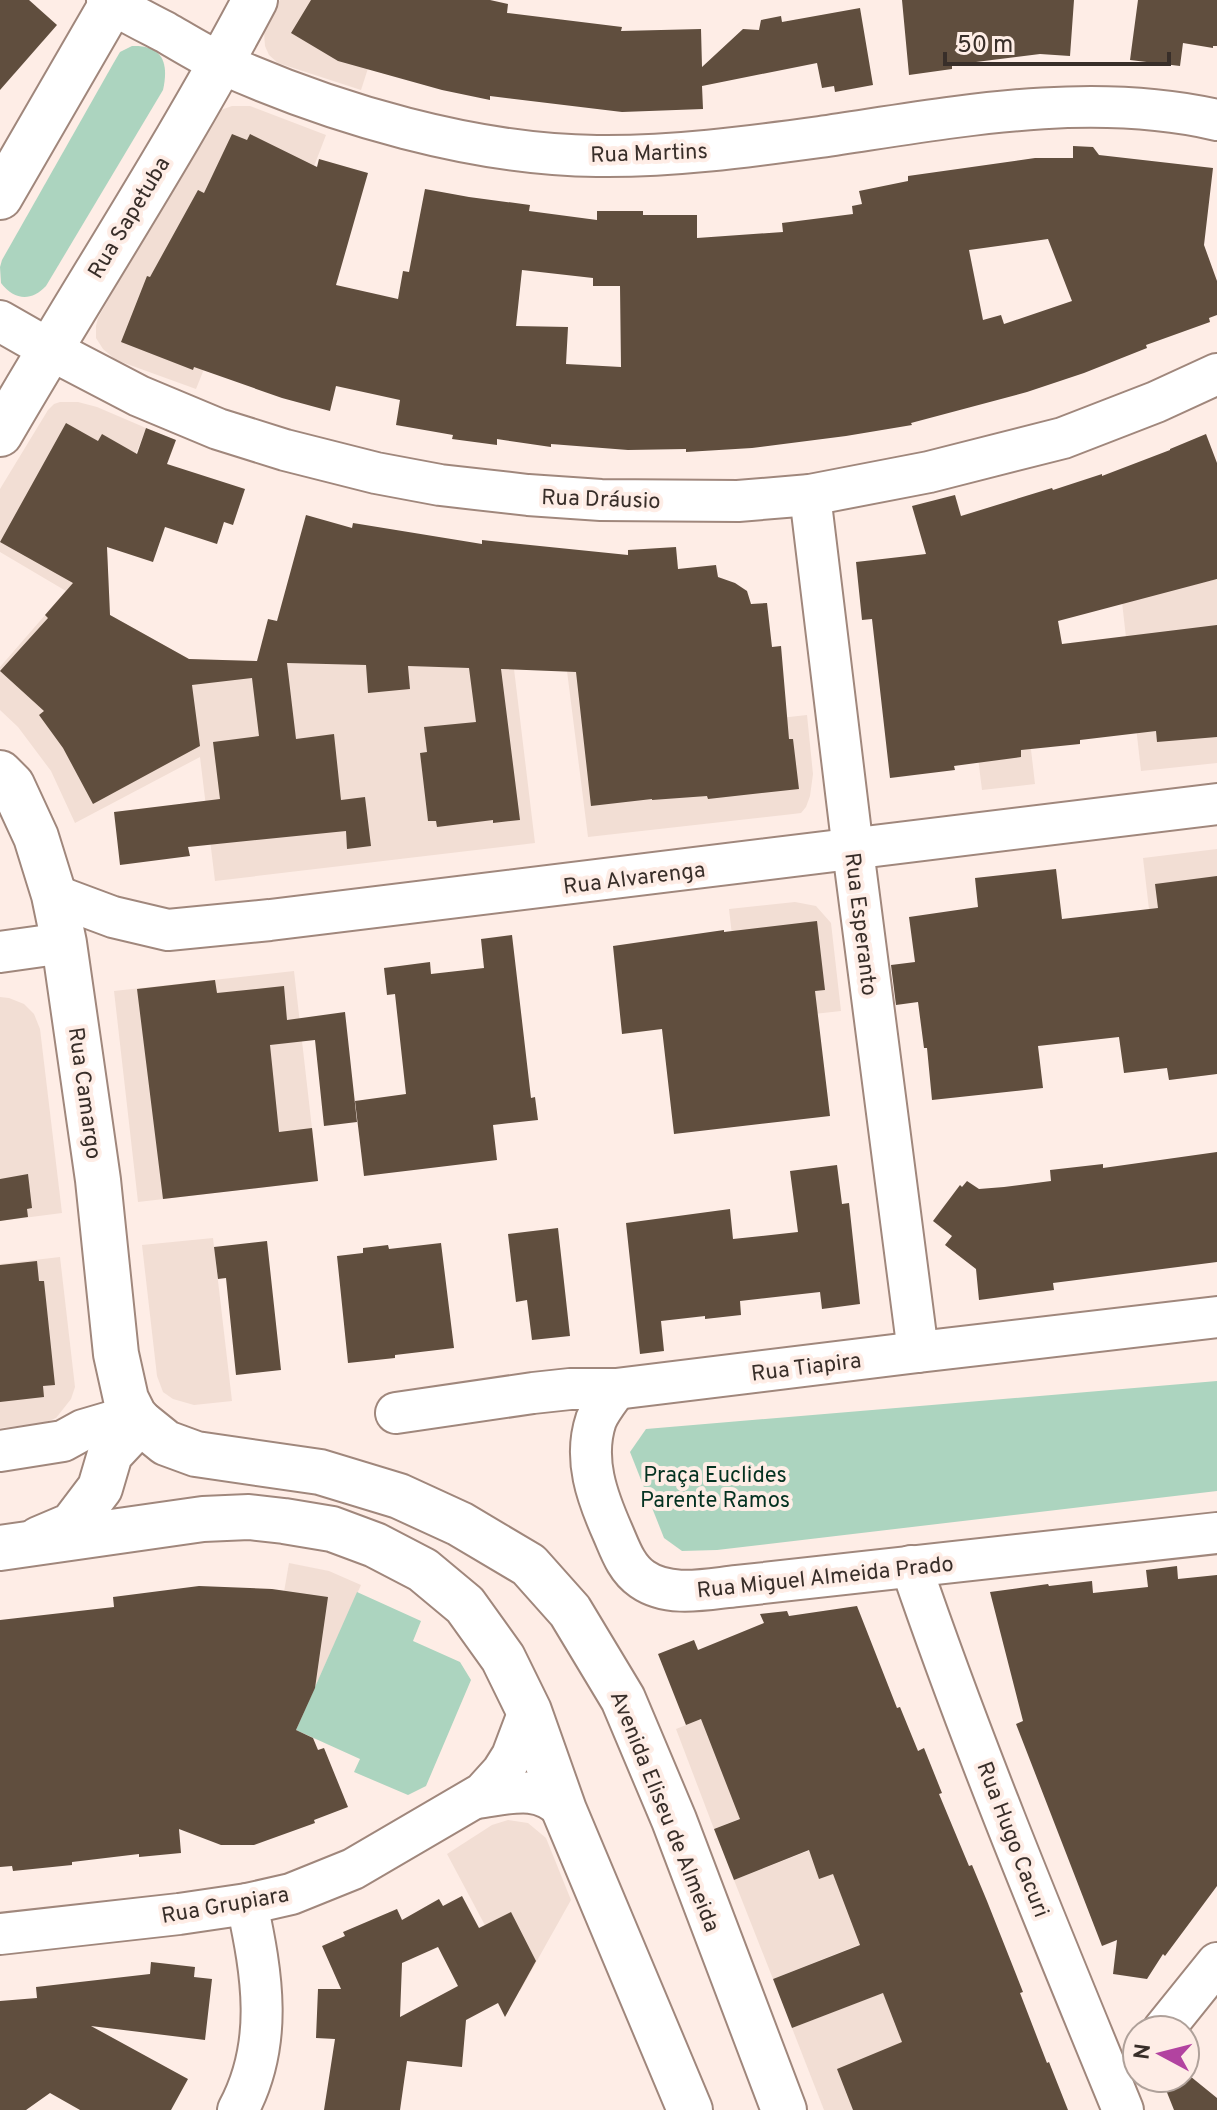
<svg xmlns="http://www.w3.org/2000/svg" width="1217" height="2110" font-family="Overpass,sans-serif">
  <rect width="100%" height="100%" fill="#feede6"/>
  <g fill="#f2ded4">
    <path d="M280 0H390L361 90 278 63 269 55 265 46 264 32 270 16Z"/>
    <path d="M232 106H250L326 135 285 242 229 307 196 389 116 360 103 349 96 338V326L98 318 135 252 218 111Z"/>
    <path d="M60 402H78L97 407 146 428 106 531 110 615 189 659 514 669 535 843 215 881 200 757 75 823 51 771 18 727 0 710V667L66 591 0 552V489L48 410 54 404Z"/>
    <path d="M1217 579V763L1141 771 1122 602Z"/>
    <path d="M1017 629 1035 784 982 790 964 644Z"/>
    <path d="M567 671 684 675 689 728 807 715 813 774 810 796 806 807 801 813 793 814 588 837Z"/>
    <path d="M1217 849V1074L1169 1080 1143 858Z"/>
    <path d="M795 902 816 906 831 923 841 1011 742 1022 729 909Z"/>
    <path d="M294 971 318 1181 138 1202 114 991Z"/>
    <path d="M0 997 9 998 24 1004 34 1014 40 1029 62 1213 0 1221Z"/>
    <path d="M213 1238 232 1401 194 1405 173 1399 163 1392 157 1376 142 1245Z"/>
    <path d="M60 1257 75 1387 71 1399 56 1418 44 1423 0 1428V1264Z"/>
    <path d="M289 1563 329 1571 361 1585 302 1716 263 1714Z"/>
    <path d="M788 1685 827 1784 714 1829 676 1729Z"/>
    <path d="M508 1820 528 1823 546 1838 571 1900 520 1991 447 1854 492 1825Z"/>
    <path d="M847 1836 886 1934 773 1979 734 1880Z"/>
    <path d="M905 1984 924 2034 855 2110H824L792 2028Z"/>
  </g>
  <g fill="#acd4bf">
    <path d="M132 46C163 45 169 63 163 90L46 286C31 302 14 300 1 283L0 267 2 260 113 64 120 52Z"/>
    <path d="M1217 1381V1491L717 1550 682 1551 664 1538 630 1452 646 1429Z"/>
    <path d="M357 1592 421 1621 413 1641 460 1662 471 1680 426 1786 408 1795 354 1772 360 1759 296 1730Z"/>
  </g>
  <g fill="#604e3e" fill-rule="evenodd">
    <path d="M0 0H29L57 25 0 90Z"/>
    <path d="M311 0H490L508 4 507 13 622 27 621 31 701 29 702 67 743 29 759 30 761 20 781 16 782 22 860 8 873 85 835 92 834 86 822 88 817 63 702 86 703 109 622 112 490 96V100L442 90 338 61 291 33Z"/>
    <path d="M902 0H1074L1070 56 1040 54 952 65V69L909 75Z"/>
    <path d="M1138 0H1217V46H1213V48L1183 43 1180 66 1130 60Z"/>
    <path d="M232 134 247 140 250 134 317 167 319 159 368 173 336 285 398 299 403 271 409 272 425 189 469 197 530 205 529 211 597 220V211H643V215H697V238L783 232 782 223 853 214 852 206 862 204 859 191 908 181V176L1035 158H1073V146L1093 147 1099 155 1213 168 1204 245 1217 281V315L1209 318 1210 322 1146 345 1147 348 1084 373 1027 392 911 423 912 425 846 436 752 448 686 452V449L628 450 551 444V447L497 439V445L452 439 453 435 396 425 400 400 336 386 330 411 282 398 194 367 193 370 121 342 147 276 150 277 198 190 204 193ZM1048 239 1072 301 1004 324 1001 315 983 320 969 250ZM522 270 593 278V286H620L621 367 566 364 568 327 516 326Z"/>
    <path d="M66 423 98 441 102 434 137 454 146 428 176 440 167 464 245 489 233 525 224 522 217 544 165 527 153 562 107 547 110 615 189 659 257 661 268 619 277 621 306 515 352 528 353 523 482 544V540L628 555V550L676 547 678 569 716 565 718 577 735 583 747 591 751 604 767 603 772 647 781 646 789 739H793L799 789 708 799 707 796 652 800V799L591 806 576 672 501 669 520 820 493 823V820L437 827 436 821H428L420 753 427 752 424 727 476 722 469 668 408 666 410 689 368 693 366 665 287 663 296 739 334 734 341 800 365 797 371 846 347 849 346 831 188 847 190 856 120 865 114 812 220 799 213 742 259 736 252 678 192 685 200 746 93 804 63 748 39 715 44 711 0 671 48 618 45 615 73 583 0 542Z"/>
    <path d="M1206 434 1217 463V579L1058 621 1062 644 1217 625V737L1157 742 1156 731 1080 740V744L1021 750V757L954 766 955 770 890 778 872 619 862 620 856 562 926 554 912 506 955 495 961 516 1052 488 1053 490 1102 474V476L1170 450V449Z"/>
    <path d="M1056 869 1062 919 1158 908 1155 884 1217 876V1074L1169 1080 1167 1068 1124 1073 1119 1037 1038 1046 1043 1088 932 1100 927 1048H924L918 1002 896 1005 891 965 915 962 909 917 978 907 975 878Z"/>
    <path d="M817 921 825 990 815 991 830 1116 674 1134 662 1029 622 1034 613 946 724 930V932Z"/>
    <path d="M512 935 531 1098 535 1097 538 1120 493 1125 497 1160 364 1176 355 1101 406 1094 395 994 387 995 384 968 430 962 431 974 484 968 481 939Z"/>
    <path d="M215 980 217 993 284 986 287 1020 345 1012 357 1122 324 1126 315 1040 270 1045 279 1132 312 1128 318 1181 163 1199 137 989Z"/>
    <path d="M1217 1152V1262L1053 1283 1054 1290 979 1300 976 1269 945 1245 952 1236 933 1221 960 1185 962 1187 967 1181 979 1189 1004 1187 1051 1181 1050 1170 1103 1164V1168Z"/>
    <path d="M837 1165 842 1204 849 1203 860 1304 822 1309 820 1292 740 1301 741 1315 705 1319V1316L661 1321 664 1351 640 1354 626 1223 730 1209 733 1239 798 1232 790 1171Z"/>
    <path d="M28 1174 32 1208 27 1209 28 1217 0 1221V1179Z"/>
    <path d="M558 1228 570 1336 532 1340 527 1300 516 1302 508 1234Z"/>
    <path d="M267 1241 281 1370 236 1375 226 1278 218 1279 214 1247Z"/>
    <path d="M441 1243 454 1348 395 1355V1358L348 1363 337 1256 363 1253V1248L388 1245 389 1249Z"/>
    <path d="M37 1261 39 1281H44L55 1385 43 1386 44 1397 0 1402V1265Z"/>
    <path d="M1177 1566 1178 1579 1217 1575V1886L1165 1956 1163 1954 1147 1979 1113 1974 1117 1940 1102 1946 1016 1724 1023 1721 990 1592 1048 1584 1049 1586 1092 1581 1093 1593 1148 1587 1146 1570Z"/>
    <path d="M199 1586 272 1589 328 1597 315 1688 296 1730 313 1738 318 1750 324 1748 348 1807 314 1820 315 1823 254 1845H221L179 1829 181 1853 139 1857V1854L72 1862V1865L13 1871 12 1866 0 1867V1620L114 1607 113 1597Z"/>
    <path d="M857 1606 897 1708 900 1707 918 1751 924 1748 942 1793 939 1794 969 1866 972 1865 987 1901 1023 1992 1020 1993 1047 2063 1049 2062 1068 2110H853L837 2069 902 2042 883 1993 792 2028 773 1979 860 1945 833 1874 819 1879 809 1850 734 1880 714 1829 740 1819 701 1719 686 1725 658 1654 694 1640 698 1650 764 1623 760 1614 787 1611 789 1616Z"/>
    <path d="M462 1896 479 1928 511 1912 536 1961 505 2017 498 2003 466 2020 462 2067 407 2061 400 2110H324L335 2039 316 2038 318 1989H341L322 1946 345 1936 343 1932 397 1909 402 1920 439 1899 443 1906ZM438 1947 458 1986 400 2017 402 1963Z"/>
    <path d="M151 1962 195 1967 194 1977 212 1979 205 2040 91 2026 188 2079 171 2110H80L50 2093 26 2110H0V2001L37 1998 36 1987 150 1974Z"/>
    <path d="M1185 2072 1217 2098V2110H1174L1166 2090 1175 2078H1185Z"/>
  </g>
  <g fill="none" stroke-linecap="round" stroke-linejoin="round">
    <g stroke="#a0877c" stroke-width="44">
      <g id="minor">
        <path d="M107 0C125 12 146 22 165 32 184 43 203 55 223 64 334 114 475 155 597 156 672 157 746 147 820 137 950 118 1087 90 1217 120"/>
        <path d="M0 321 49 349 139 396 218 429 285 450 376 473 440 485 528 495 601 500 738 501 810 495 929 472 1063 438 1156 402 1217 374"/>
        <path d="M810 495 853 850 918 1352"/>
        <path d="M54 895 113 917 168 930 270 920 1217 804"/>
        <path d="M0 952 64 943"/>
        <path d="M616 1389C609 1399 600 1410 596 1420 583 1459 597 1497 613 1533 620 1549 626 1568 642 1579 669 1598 707 1589 737 1586L1217 1533"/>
        <path d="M396 1413 533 1393 570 1389H616L918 1352 1217 1317"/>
        <path d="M0 1451 63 1441 83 1430 134 1415"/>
        <path d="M911 1566C974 1750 1049 1930 1123 2110"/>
        <path d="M476 1798C508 1794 539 1783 564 1810"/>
        <path d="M0 1934 179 1914 247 1904 291 1894 353 1869 483 1793 502 1772 512 1756 529 1711"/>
        <path d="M1163 2030 1217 1963"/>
        <path d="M238 2110C274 2043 262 1974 247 1904"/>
      </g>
    </g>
    <g stroke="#a0877c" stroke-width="48">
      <g id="major">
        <path d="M0 773 12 785 36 837 54 895 64 943 98 1180 116 1354 126 1399 134 1415 140 1422 166 1443 196 1454 320 1472 399 1496 460 1524 529 1565 570 1611 623 1699 674 1820 784 2110"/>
        <path d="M39 1539 72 1525 100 1488 110 1454 140 1422"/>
        <path d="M0 1548 203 1519 249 1517 284 1521 332 1529 375 1545 423 1570 465 1605 503 1658 529 1711 564 1810 690 2110"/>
      </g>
    </g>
    <g stroke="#a0877c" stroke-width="48">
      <g id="highway">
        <path d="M0 197 114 0"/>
        <path d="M0 434C84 289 177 148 255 0"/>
      </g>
    </g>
    <use href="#minor" stroke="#fff" stroke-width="40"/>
    <use href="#major" stroke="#fff" stroke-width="44"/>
    <use href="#highway" stroke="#fff" stroke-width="44"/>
  </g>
  <g text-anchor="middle" stroke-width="8" stroke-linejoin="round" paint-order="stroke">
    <g font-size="22" fill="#382e29" stroke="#feede6">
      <text transform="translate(649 152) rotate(-2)" y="8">Rua Martins</text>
      <text transform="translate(128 217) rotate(-59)" y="8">Rua Sapetuba</text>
      <text transform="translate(601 498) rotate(2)" y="8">Rua Dráusio</text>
      <text transform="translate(634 877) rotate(-7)" y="8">Rua Alvarenga</text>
      <text transform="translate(862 924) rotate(83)" y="8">Rua Esperanto</text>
      <text transform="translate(86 1093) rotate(82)" y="8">Rua Camargo</text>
      <text transform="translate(806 1366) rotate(-7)" y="8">Rua Tiapira</text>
      <text transform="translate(825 1576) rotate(-6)" y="8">Rua Miguel Almeida Prado</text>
      <text transform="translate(666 1811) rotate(68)" y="8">Avenida Eliseu de Almeida</text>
      <text transform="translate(1014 1839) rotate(69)" y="8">Rua Hugo Cacuri</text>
      <text transform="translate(225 1904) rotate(-10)" y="8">Rua Grupiara</text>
    </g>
    <g font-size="22" fill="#043221" stroke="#feede6">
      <text x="715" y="1482">Praça Euclides<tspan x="715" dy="25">Parente Ramos</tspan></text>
    </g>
  </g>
  <g transform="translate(1161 2054) rotate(277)"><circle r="38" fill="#feede6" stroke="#afa19a" stroke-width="2"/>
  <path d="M0-6L14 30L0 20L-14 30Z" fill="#b243a0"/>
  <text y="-12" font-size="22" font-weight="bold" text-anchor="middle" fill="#382e29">N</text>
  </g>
  <path d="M945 52v12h224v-12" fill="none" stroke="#382e29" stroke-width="4"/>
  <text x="957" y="52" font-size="24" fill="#382e29" stroke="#feede6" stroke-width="6" paint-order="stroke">50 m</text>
</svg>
